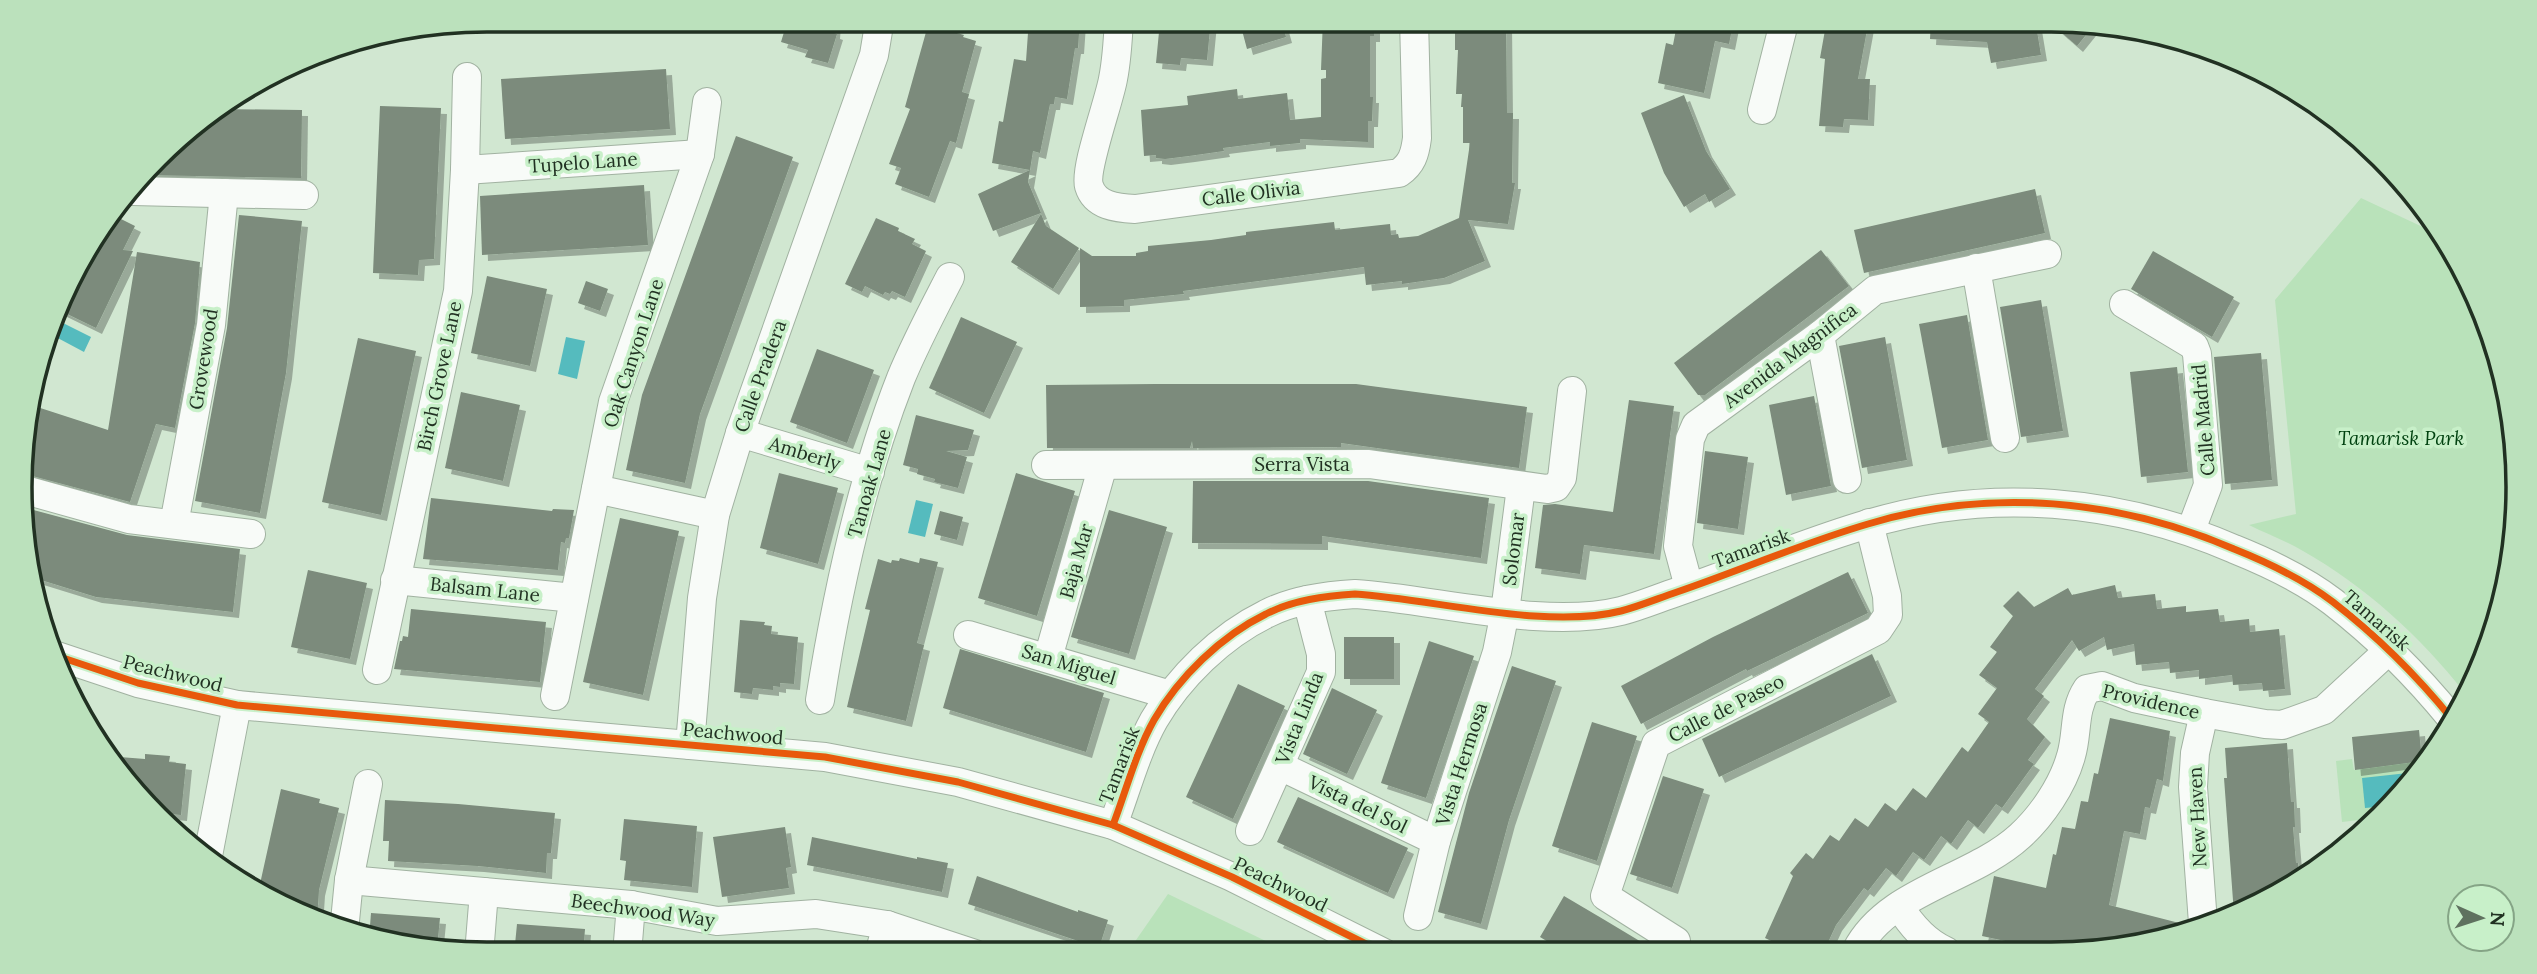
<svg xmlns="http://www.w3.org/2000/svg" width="2537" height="974" font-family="Lora,serif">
  <defs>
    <filter id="shadow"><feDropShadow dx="6" dy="6" stdDeviation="0" flood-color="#0004"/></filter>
  </defs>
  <rect width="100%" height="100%" fill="#d1e7d1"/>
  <g fill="#b9e2ba">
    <path d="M2361 198 2444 237 2455 253 2493 337 2514 426 2517 518 2502 608 2464 692C2420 636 2365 586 2303 551 2286 541 2267 534 2249 525L2296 514 2275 300Z"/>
    <path d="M2429 758 2376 818 2342 822 2336 761 2352 759 2354 770Z"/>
    <path d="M1168 894 1291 953H1127Z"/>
  </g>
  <g fill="#55bbbe">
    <path d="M61 322 91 337 84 352 54 336Z"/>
    <path d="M566 337 585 341 577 379 558 374Z"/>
    <path d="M916 500 933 504 925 537 908 533Z"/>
    <path d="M2417 772 2387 806 2365 808 2362 778Z"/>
  </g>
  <g fill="#7b8b7b" filter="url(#shadow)">
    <path d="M788 19H835L834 33 837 34 828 63 805 57 808 50 781 42Z"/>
    <path d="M1029 19H1080L1078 48H1075L1067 99 1055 97 1054 104H1050L1040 153 1033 151 1030 170 992 163 999 121 1003 122 1014 59 1026 61Z"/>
    <path d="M1165 19H1211L1207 60 1181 58 1180 65 1156 63 1159 32H1161L1162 25 1165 26Z"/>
    <path d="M1239 19H1281L1286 37 1247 49Z"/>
    <path d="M1323 19H1374V36H1370V97H1373L1372 121H1368V142L1300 139V143L1270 146V142L1223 148 1224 151 1189 156 1165 159 1156 158V155L1144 156 1141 110 1188 105 1187 96 1237 89 1238 99 1287 93 1290 120 1321 117V79L1326 78V70H1321Z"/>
    <path d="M1455 19H1506L1507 113H1513L1512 183H1515L1508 224 1468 220 1485 261 1444 278 1402 284V281L1366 285 1364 267 1183 291 1184 294 1124 300V306L1080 307V248L1092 256H1136V253L1148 251V246L1211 240 1246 235V232L1334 222 1335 230 1390 224 1391 235 1398 234 1399 238 1418 236 1459 218 1470 143H1463V107H1461L1462 94H1456L1458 50H1455Z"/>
    <path d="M1678 19H1734L1729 44 1715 41 1704 93 1658 83 1666 43 1673 45Z"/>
    <path d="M1827 19H1869L1858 79H1870L1868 120 1844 119 1843 127 1819 126 1825 59 1820 58Z"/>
    <path d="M1931 19H2035L2041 55 1991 63 1987 42 1930 39Z"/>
    <path d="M2046 19H2050L2094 25 2077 46Z"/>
    <path d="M928 25 964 35 963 37 976 41 962 92 969 94 956 143 950 141 929 197 895 184 901 168 889 164 910 109 905 107Z"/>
    <path d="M666 69 670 129 505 139 501 79Z"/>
    <path d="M1684 95 1706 151 1730 189 1709 202 1705 194 1684 207 1664 173 1641 113Z"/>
    <path d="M380 106 441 108 434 259 419 260 418 275 373 273Z"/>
    <path d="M215 109 302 110 301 178 146 175 179 135Z"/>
    <path d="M736 136 793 157 700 414 685 483 626 470 642 395Z"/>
    <path d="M1030 170 1028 182 1041 213 993 231 978 194Z"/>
    <path d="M644 185 648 245 482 255 480 196Z"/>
    <path d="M2035 189 2045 233 1864 273 1854 230Z"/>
    <path d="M1041 214 1046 226 1079 248 1053 289 1011 262Z"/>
    <path d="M113 215 135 226 123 250 133 251 96 328 57 309 82 253Z"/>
    <path d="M239 215 302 221 286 373 260 513 195 501 227 328Z"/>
    <path d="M876 218 899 228 898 231 915 239 912 244 926 251 905 297 892 291 890 294 885 292 883 295 865 286 862 292 845 284Z"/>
    <path d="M1821 250 1849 286 1705 395H1698L1674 363Z"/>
    <path d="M2153 251 2234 297 2212 337 2131 289Z"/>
    <path d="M137 252 200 262 195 323 175 428 156 424 130 502 25 474 23 426 28 404 108 430Z"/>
    <path d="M487 276 547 289 530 366 471 353Z"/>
    <path d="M586 281 608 289 600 311 578 303Z"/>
    <path d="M2041 300 2063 431 2021 437 2000 307Z"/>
    <path d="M1967 315 1988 440 1942 448 1919 324Z"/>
    <path d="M961 317 1017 342 984 413 929 388Z"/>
    <path d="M1885 337 1907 460 1862 468 1839 346Z"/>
    <path d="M358 338 416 351 381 515 322 502Z"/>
    <path d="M817 349 874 370 847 443 790 422Z"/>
    <path d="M2261 353 2272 480 2225 484 2214 357Z"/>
    <path d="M2177 367 2188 472 2141 477 2130 372Z"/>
    <path d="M1156 384H1356L1527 407 1519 468 1341 443V447L1193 448 1192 441 1190 448H1047L1046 385Z"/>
    <path d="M461 392 520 405 503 481 445 468Z"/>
    <path d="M1814 396 1831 486 1786 495 1769 405Z"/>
    <path d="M1629 400 1674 406 1654 554 1584 545 1580 574 1535 568 1543 505 1555 504 1613 512Z"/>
    <path d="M916 415 974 430 968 450 946 451 967 457 958 488 934 482 935 479 917 474 918 469 903 465Z"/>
    <path d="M1705 451 1748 457 1738 529 1697 523Z"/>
    <path d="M779 473 838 488 818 564 760 548Z"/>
    <path d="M1016 473 1075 491 1037 616 978 598Z"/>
    <path d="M1193 481H1368L1489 498 1481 558 1322 536V544L1192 543Z"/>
    <path d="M431 498 552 511 553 509 574 510 569 538H566L565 543 561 542 558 570 423 559Z"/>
    <path d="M26 508 127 535 240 549 233 612 96 597 28 576Z"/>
    <path d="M1109 510 1167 527 1129 654 1071 637Z"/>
    <path d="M940 511 963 517 957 540 934 534Z"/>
    <path d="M620 518 679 531 643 695 583 682Z"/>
    <path d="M900 558 919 563 920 558 938 562 917 643 924 645 906 721 847 707 870 610 865 609 878 559 891 563 892 560 899 561Z"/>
    <path d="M308 570 367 583 350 659 291 647Z"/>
    <path d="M1848 572 1868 613 1747 671 1746 669 1641 724 1621 686 1713 637Z"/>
    <path d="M2115 585 2118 598 2155 594 2157 609 2186 606V612L2218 609 2220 622 2249 619 2250 632 2279 629 2285 689 2263 691 2262 683 2233 685 2232 675 2199 679V670L2170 673 2169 662 2136 665 2134 644 2107 650 2104 637 2079 651 2072 640 2035 689 2044 696 2027 719 2045 737 2028 760 2034 764 2002 808 1996 804 1978 828 1968 820 1951 844 1941 836 1924 860 1913 852 1896 876 1886 868 1868 891 1864 888 1836 925 1824 951H1792L1765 938 1793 876 1790 873 1806 853 1813 859 1830 835 1839 841 1855 818 1868 827 1885 803 1896 811 1913 788 1926 798 1962 747 1968 752 1989 722 1978 714 1997 688 1979 675 1997 652 1990 647 2013 616 2003 606 2018 591 2034 607 2068 588 2072 595Z"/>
    <path d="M411 609 546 622 540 682 394 669 400 641H402L403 636 408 637Z"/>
    <path d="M740 620 765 622 764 625 772 626 771 634 798 637 794 684 780 683V687L773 686V690L753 688 752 694 734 692Z"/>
    <rect x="1344" y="637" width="50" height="42"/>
    <path d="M1429 641 1474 656 1426 798 1381 783Z"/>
    <path d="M960 649 1104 693 1086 752 943 708Z"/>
    <path d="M1872 654 1891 696 1719 777 1702 739Z"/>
    <path d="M1512 666 1556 681 1509 820 1481 924 1438 912 1469 793Z"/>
    <path d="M1238 684 1285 706 1233 819 1186 797Z"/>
    <path d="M1332 688 1377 710 1347 774 1303 754Z"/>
    <path d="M2110 718 2170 731 2163 781 2157 779 2150 808 2145 807 2140 834 2124 831 2109 905 2187 925 2188 928 2111 951H2031L2009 946 2010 942 1982 936 1994 876 2046 888 2053 854 2056 855 2062 827 2075 829 2081 801 2088 802 2094 773 2098 774Z"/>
    <path d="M1592 722 1637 736 1597 861 1552 846Z"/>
    <path d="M2419 730 2422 761 2355 770 2352 737Z"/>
    <path d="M2287 743 2291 802H2294L2295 827H2293L2296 863H2298L2299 878 2257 907 2234 914 2224 778H2227L2225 748Z"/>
    <path d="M145 754 170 756 169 762 186 764 181 815 161 813 107 756 145 759Z"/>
    <path d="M1663 776 1704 789 1672 888 1630 874Z"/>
    <path d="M281 789 320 799 319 803 339 808 319 890 317 920 280 907 258 893Z"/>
    <path d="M1298 797 1408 848 1388 893 1277 842Z"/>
    <path d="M385 800 458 804 555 813 551 853H547L546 873 478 866 388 861 389 841H383Z"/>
    <path d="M624 819 697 826 692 887 624 880 626 861 620 860Z"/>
    <path d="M785 827 791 867 786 868 789 888 722 897 713 837Z"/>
    <path d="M812 837 917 859V857L948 863 942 892 807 865Z"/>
    <path d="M977 876 1078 912V910L1108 920 1099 948 968 904Z"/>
    <path d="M1564 896 1603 919 1658 952H1565L1540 937Z"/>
    <path d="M371 913 440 918 437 948 369 939Z"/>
    <path d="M517 924 585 929 583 955H514Z"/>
  </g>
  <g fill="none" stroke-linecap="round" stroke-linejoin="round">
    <g stroke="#a1b2a1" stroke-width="30">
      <g id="minor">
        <path d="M1119 19C1118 39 1117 59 1113 79 1109 102 1084 169 1089 186 1095 206 1117 208 1135 209L1399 173C1412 164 1415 154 1417 138L1414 19"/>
        <path d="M1762 110 1785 19"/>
        <path d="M465 170 700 154"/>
        <path d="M133 191 304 195"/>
        <path d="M1976 268 2005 438"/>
        <path d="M2124 304 2194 346 2197 354 2208 485 2191 530"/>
        <path d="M1820 335 1847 479"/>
        <path d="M740 433 870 472"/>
        <path d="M1046 465 1369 464 1547 489 1556 487 1562 478 1572 391"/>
        <path d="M596 489 715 515"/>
        <path d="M25 490 129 519 251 534"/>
        <path d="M174 524 211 325 224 193"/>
        <path d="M395 580 574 598"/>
        <path d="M1689 587 1678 546 1690 439 1696 425 1820 335 1875 290 2047 254"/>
        <path d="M968 635 1170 695"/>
        <path d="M51 654 138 683 237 705 825 757 958 782 1113 825 1232 877 1384 953"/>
        <path d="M1048 658 1103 465"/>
        <path d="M377 670 458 291 465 170 467 77"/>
        <path d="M555 696 613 402 700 154 707 102"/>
        <path d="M820 700C837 593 861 480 901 378 915 344 933 310 950 277"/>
        <path d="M690 745 702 598 715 515 740 433 874 55 880 19"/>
        <path d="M1280 766 1436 841"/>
        <path d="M1113 825C1126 791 1136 752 1154 720 1179 677 1221 636 1266 614 1293 600 1325 596 1355 594 1434 599 1545 630 1621 611 1640 606 1659 598 1677 592 1741 570 1803 543 1868 524 1990 487 2118 499 2234 549 2269 563 2303 579 2333 602 2377 636 2417 676 2452 719"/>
        <path d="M1250 831 1321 672V654L1307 600"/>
        <path d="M207 861 237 705"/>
        <path d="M349 880 631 905 717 921 816 914 887 925 975 954"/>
        <path d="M1899 906C1911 925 1925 942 1946 951"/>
        <path d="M1418 916 1436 841 1497 652 1505 612 1521 487"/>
        <path d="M2203 923 2193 787 2195 753 2204 713"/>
        <path d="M344 931 349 880 368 784"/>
        <path d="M1676 941 1605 896 1656 744 1878 630 1888 615 1887 596 1869 523"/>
        <path d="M1856 951C1887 890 1972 880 2020 836 2042 816 2063 785 2071 756 2078 733 2073 710 2087 689L2102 686 2134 698 2204 713 2265 724 2282 725 2324 710 2389 650"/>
        <path d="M479 954 484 892"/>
        <path d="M627 954 631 905"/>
        <path d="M879 954 887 925"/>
      </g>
    </g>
    <use href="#minor" stroke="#f8fbf8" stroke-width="28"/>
    <g stroke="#c8f0c9" stroke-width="11">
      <g id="cycleway">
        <path d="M51 654 138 683 237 705 825 757 958 782 1113 825 1232 877 1384 953"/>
        <path d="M1113 825C1126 791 1136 752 1154 720 1179 677 1221 636 1266 614 1293 600 1325 596 1355 594 1434 599 1545 630 1621 611 1640 606 1659 598 1677 592 1741 570 1803 543 1868 524 1990 487 2118 499 2234 549 2269 563 2303 579 2333 602 2377 636 2417 676 2452 719"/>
      </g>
    </g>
    <use href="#cycleway" stroke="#e8590c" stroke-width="7"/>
  </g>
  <g text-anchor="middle" stroke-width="7" stroke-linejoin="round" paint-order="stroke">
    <g font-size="19" fill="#213122" stroke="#c8f0c9">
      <text transform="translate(583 162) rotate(-4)" y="7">Tupelo Lane</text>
      <text transform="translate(1251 193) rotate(-7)" y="7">Calle Olivia</text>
      <text transform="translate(633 353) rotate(-72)" y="7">Oak Canyon Lane</text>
      <text transform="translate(1790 355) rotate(-37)" y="7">Avenida Magnifica</text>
      <text transform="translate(203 359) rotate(-81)" y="7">Grovewood</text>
      <text transform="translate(439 376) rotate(-78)" y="7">Birch Grove Lane</text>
      <text transform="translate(760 376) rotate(-70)" y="7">Calle Pradera</text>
      <text transform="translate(2203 420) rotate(-95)" y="7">Calle Madrid</text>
      <text transform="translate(805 453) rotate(17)" y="7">Amberly</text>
      <text x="1302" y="471">Serra Vista</text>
      <text transform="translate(869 483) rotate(-74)" y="7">Tanoak Lane</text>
      <text transform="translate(1751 548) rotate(-20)" y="7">Tamarisk</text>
      <text transform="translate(1513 549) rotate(-83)" y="7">Solomar</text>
      <text transform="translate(1076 561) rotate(-74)" y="7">Baja Mar</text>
      <text transform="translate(485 589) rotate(6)" y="7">Balsam Lane</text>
      <text transform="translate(2377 620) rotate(41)" y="7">Tamarisk</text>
      <text transform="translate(1069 664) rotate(17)" y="7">San Miguel</text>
      <text transform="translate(173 673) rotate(14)" y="7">Peachwood</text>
      <text transform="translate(2151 701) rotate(13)" y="7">Providence</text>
      <text transform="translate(1726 708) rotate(-27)" y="7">Calle de Paseo</text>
      <text transform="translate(1299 718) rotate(-68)" y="7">Vista Linda</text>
      <text transform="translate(733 733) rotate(5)" y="7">Peachwood</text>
      <text transform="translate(1461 764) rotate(-72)" y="7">Vista Hermosa</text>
      <text transform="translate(1119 765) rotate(-69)" y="7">Tamarisk</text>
      <text transform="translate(1358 804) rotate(26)" y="7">Vista del Sol</text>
      <text transform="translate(2197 817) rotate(-93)" y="7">New Haven</text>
      <text transform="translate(1281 884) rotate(26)" y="7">Peachwood</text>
      <text transform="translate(643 910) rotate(8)" y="7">Beechwood Way</text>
    </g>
    <g font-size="19" font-style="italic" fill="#014210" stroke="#c8f0c9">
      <text x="2401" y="445">Tamarisk Park</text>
    </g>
  </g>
  <path d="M0 0H2537V974H0ZM487 32H2051A455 455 0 0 1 2506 487V487A455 455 0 0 1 2051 942H487A455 455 0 0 1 32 487V487A455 455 0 0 1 487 32Z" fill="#bbe1bc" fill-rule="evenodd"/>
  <path fill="none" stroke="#213122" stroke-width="3.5" d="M487 32H2051A455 455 0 0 1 2506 487V487A455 455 0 0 1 2051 942H487A455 455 0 0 1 32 487V487A455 455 0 0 1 487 32Z"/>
  <g transform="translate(2481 918) rotate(93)"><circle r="33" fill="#c8f0c9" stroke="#85a486" stroke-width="2"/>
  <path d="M0-5L12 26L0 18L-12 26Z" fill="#5f715f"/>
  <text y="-10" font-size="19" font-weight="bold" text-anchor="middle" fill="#213122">N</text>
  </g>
</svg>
